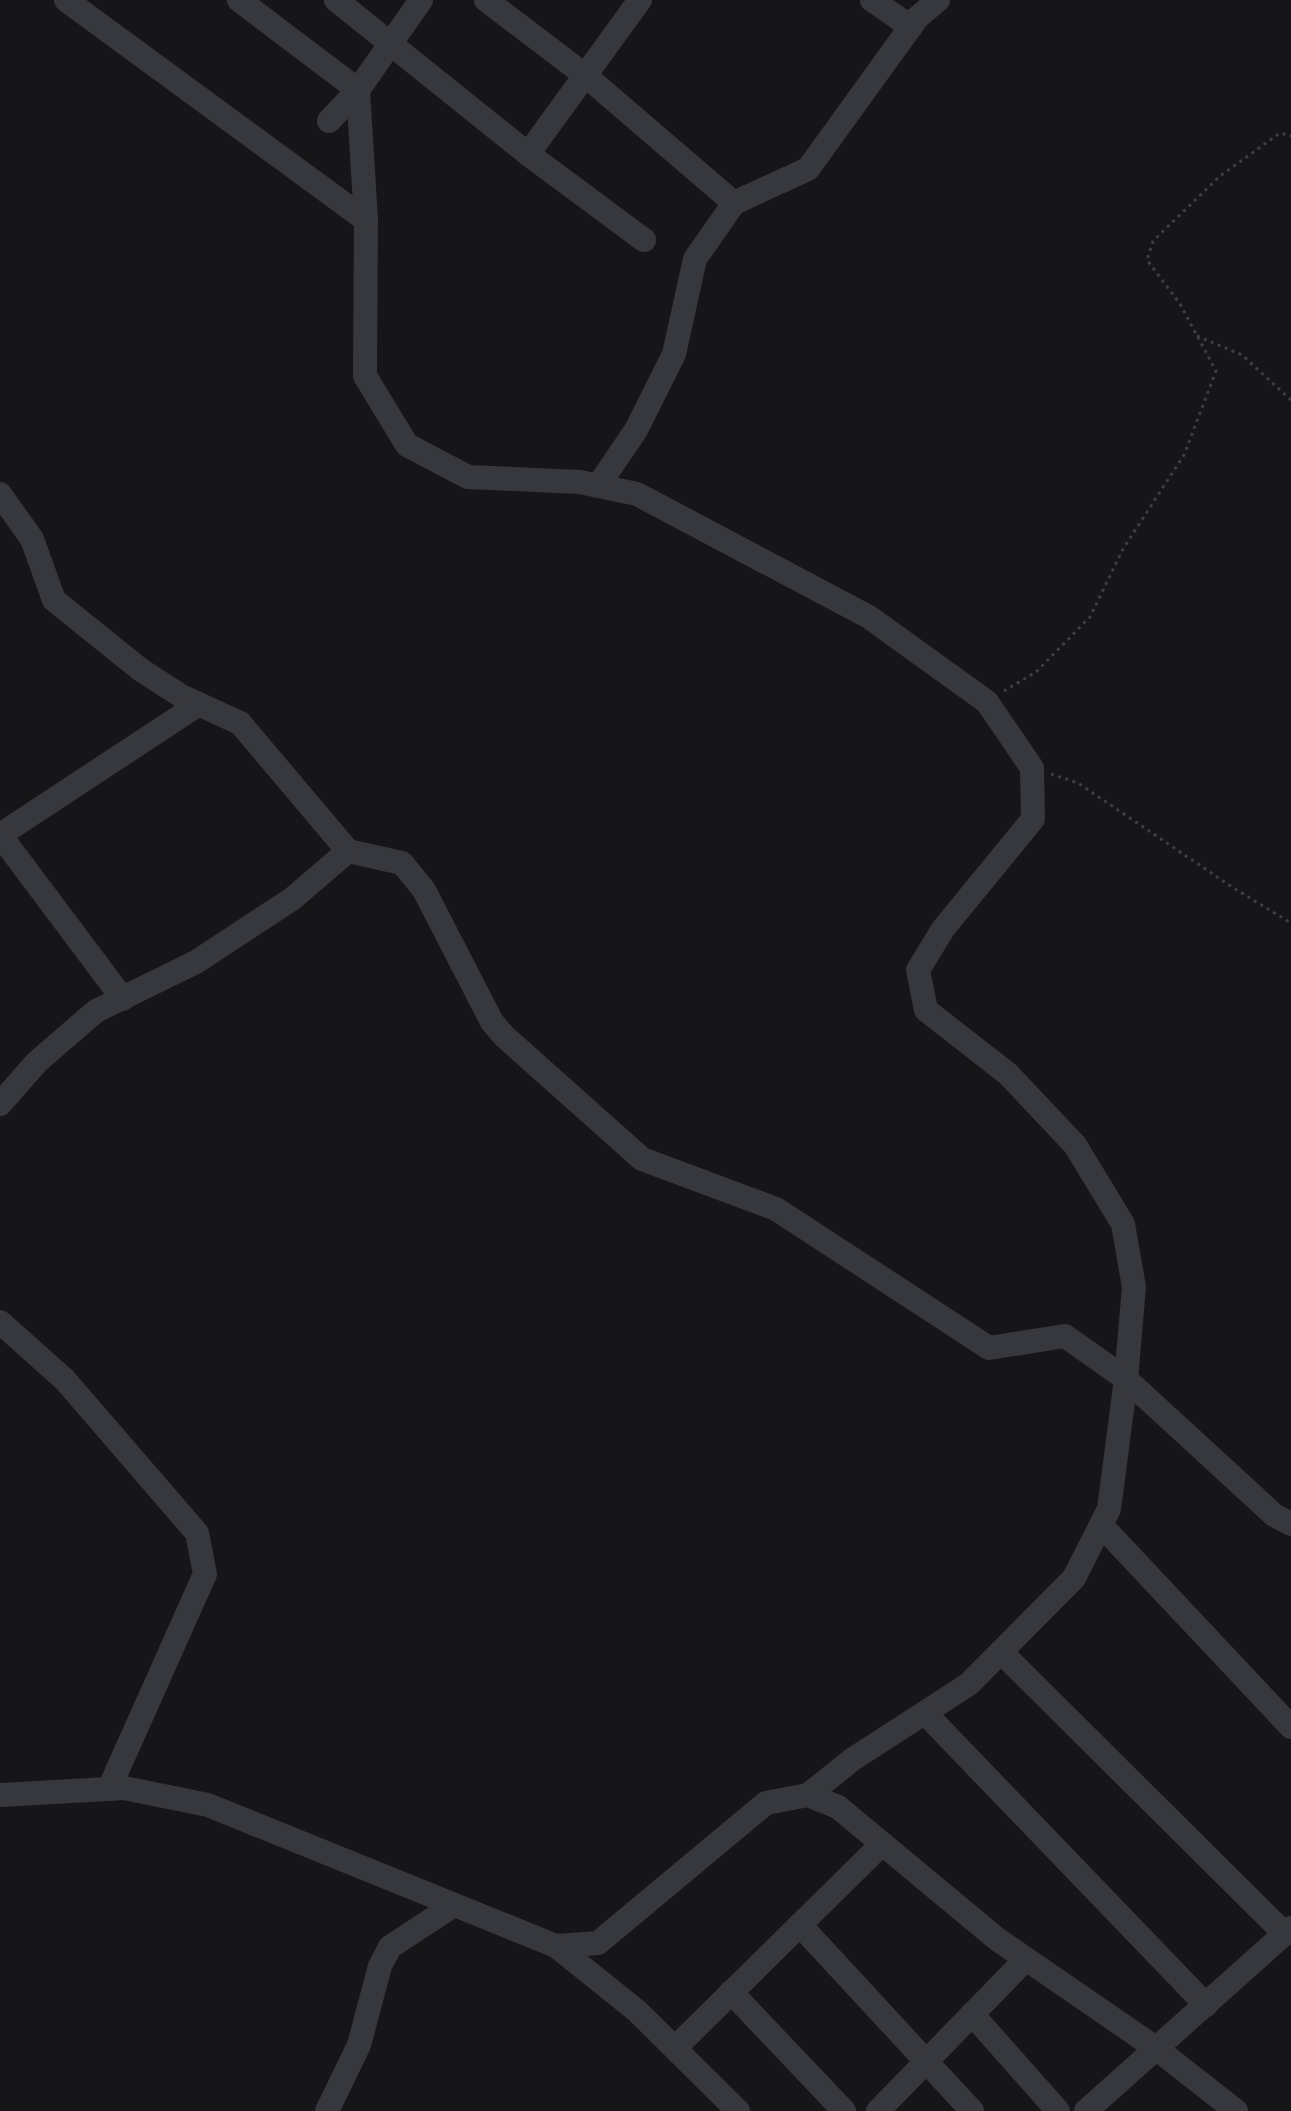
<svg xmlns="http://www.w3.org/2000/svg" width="1291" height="2111" font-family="Barlow,sans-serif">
  <rect width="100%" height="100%" fill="#161618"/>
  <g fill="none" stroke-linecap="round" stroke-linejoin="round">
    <g stroke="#3d3f44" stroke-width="3" stroke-dasharray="3 4.5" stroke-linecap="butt">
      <path d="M1197 336 1242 355 1291 400"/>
      <path d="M1004 691 1036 672 1090 617 1123 549 1184 455 1216 371 1180 304 1147 260 1153 241 1220 176 1280 133 1291 136"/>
      <path d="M1051 774 1078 783 1232 887 1291 923"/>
    </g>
    <g stroke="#37383d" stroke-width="24">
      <path d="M66 0 366 220 365 376 407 445 468 477 580 482 637 494 869 617 987 702 1032 768 1033 819 943 929 918 970 926 1010 1008 1074 1075 1145 1123 1224 1134 1287 1126 1379 1109 1509 1074 1578 969 1684 853 1759 808 1795"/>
      <path d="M239 0 358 90 366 220"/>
      <path d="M336 0 528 154 644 240"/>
      <path d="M486 0 586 76 734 203 808 169 917 18 938 0"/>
      <path d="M872 0 911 27"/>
      <path d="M329 121 358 90 421 0"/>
      <path d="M528 154 640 0"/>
      <path d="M598 486 636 430 674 354 695 259 734 203"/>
      <path d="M0 494 32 539 54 600 141 670 183 697 240 723 348 851 402 863 424 890 492 1022 504 1036 642 1159 776 1209 989 1348 1065 1336 1126 1379 1274 1515 1291 1524"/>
      <path d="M0 835 199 704"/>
      <path d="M0 835 123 999"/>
      <path d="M0 1104 37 1062 96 1011 196 962 292 899 348 851"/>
      <path d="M0 1322 65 1380 197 1533 205 1574 109 1789"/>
      <path d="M1101 1525 1291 1727"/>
      <path d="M1001 1652 1285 1934"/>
      <path d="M925 1713 1206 2005"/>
      <path d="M0 1795 124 1788 208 1805 556 1946 598 1943 766 1803 808 1795 838 1807 997 1939 1157 2049 1236 2111"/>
      <path d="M800 1925 972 2111"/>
      <path d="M556 1946 637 2011 738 2111"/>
      <path d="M731 1992 844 2111"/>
      <path d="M972 2014 1058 2111"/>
      <path d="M676 2047 882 1844"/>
      <path d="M327 2111 359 2045 380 1966 390 1947 454 1905"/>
      <path d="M878 2111 1026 1959"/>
      <path d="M1086 2111 1291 1928"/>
    </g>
  </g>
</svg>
